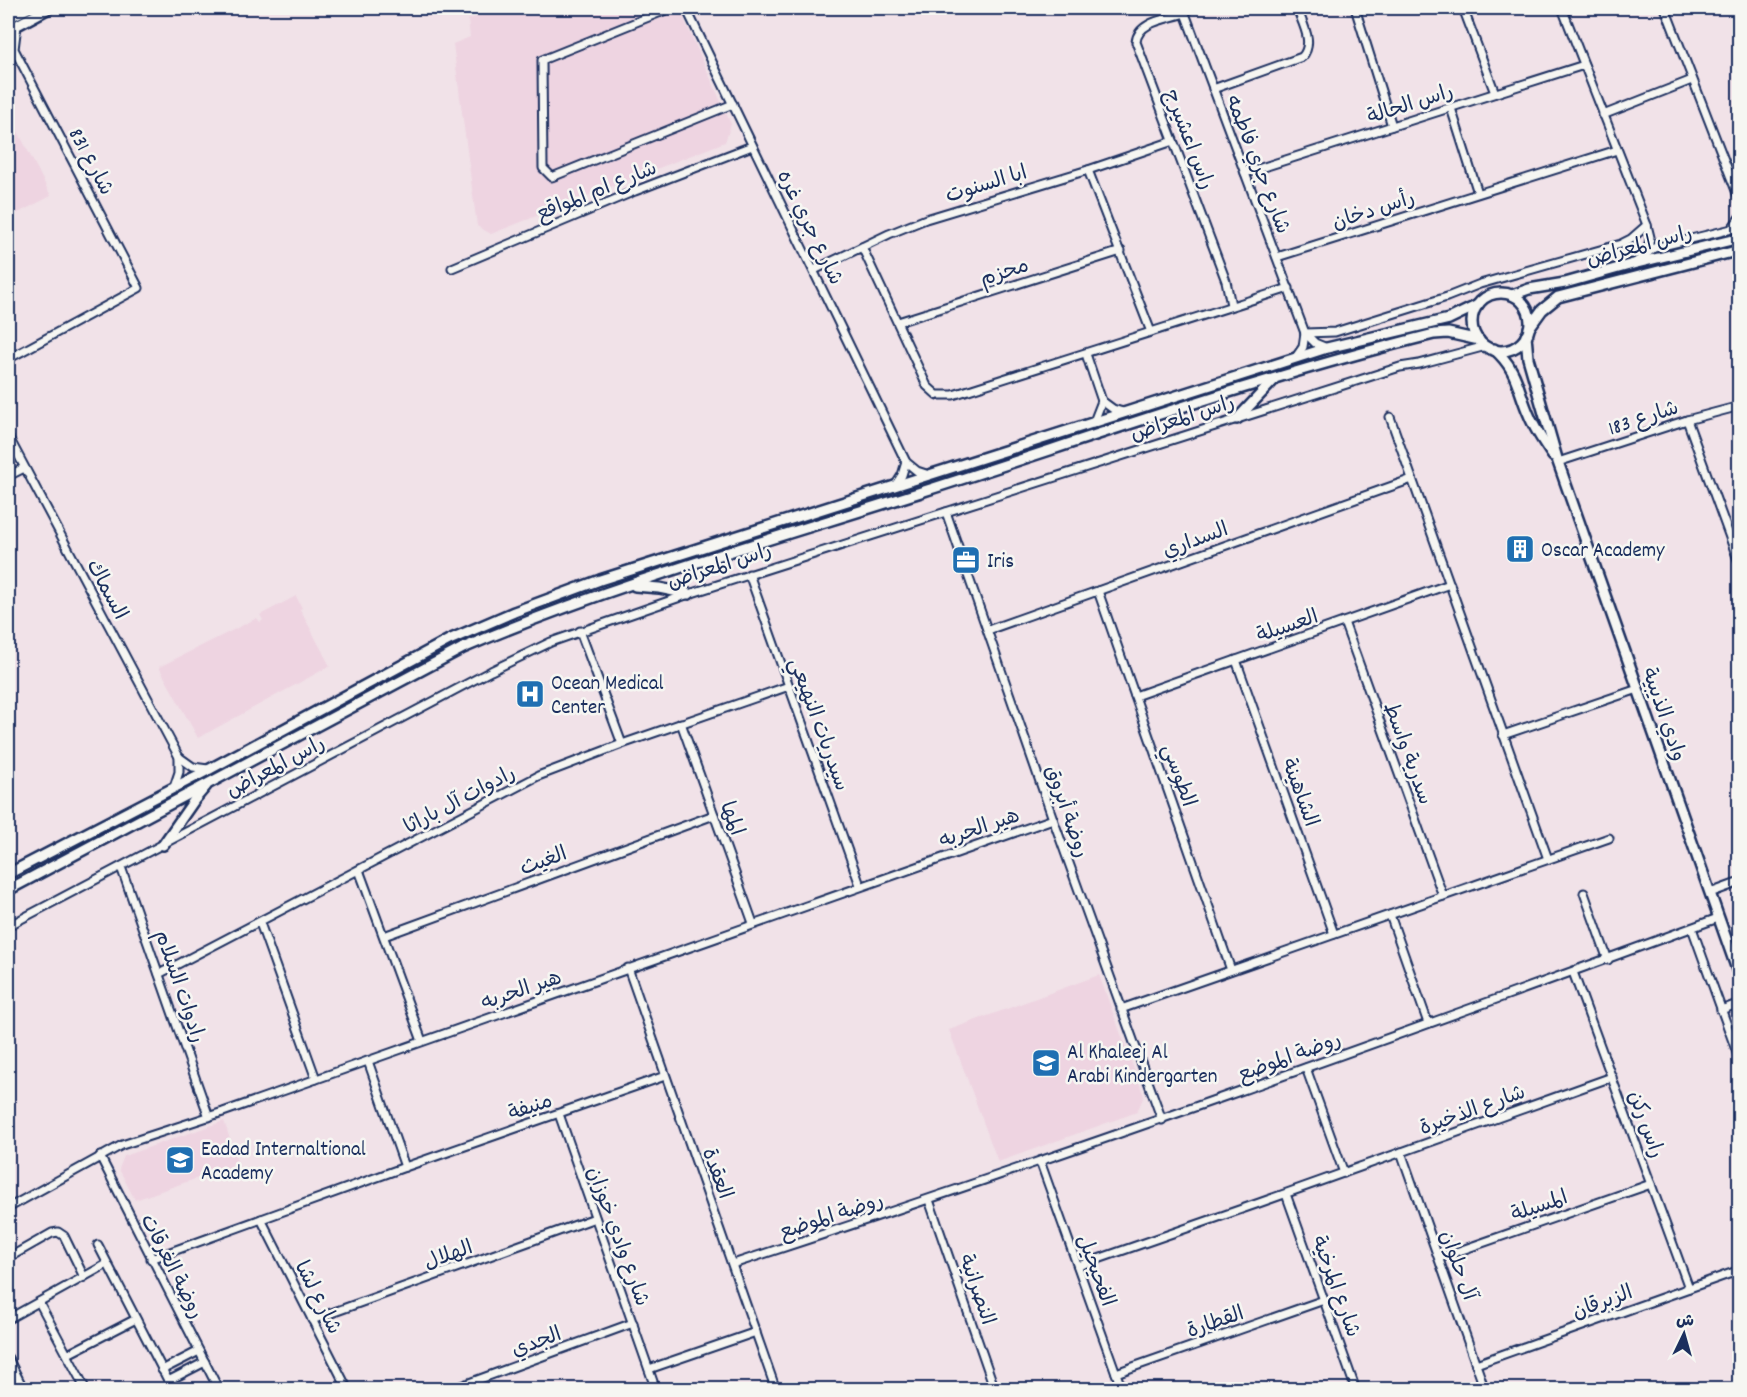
<svg xmlns="http://www.w3.org/2000/svg" width="1747" height="1397" font-family="Dekko,'Playpen Sans Arabic',sans-serif">
  <rect width="100%" height="100%" fill="#f1e2e8"/>
  <filter id="ink" filterUnits="userSpaceOnUse"><feTurbulence type="fractalNoise" baseFrequency=".0167" numOctaves="2"/><feDisplacementMap in="SourceGraphic" scale="12" xChannelSelector="R" yChannelSelector="G"/><feConvolveMatrix kernelMatrix="1 2 1 2 8 2 1 2 1" color-interpolation-filters="sRGB"/></filter>
  <g filter="url(#ink)">
    <g fill="#eed4e1">
      <path d="M500 8H679L731 124 725 142 491 234 477 226 453 44 470 37 468 20Z"/>
      <path d="M8 112 51 196 8 218Z"/>
      <path d="M296 596 302 608 300 609 330 666 198 738 159 667 257 618 260 622 263 620 260 615Z"/>
      <path d="M1099 975 1144 1096 1137 1112 998 1162 949 1030Z"/>
      <path d="M224 1121 238 1164 135 1200 119 1169 124 1156Z"/>
    </g>
    <g fill="none" stroke-linecap="round" stroke-linejoin="round">
      <g stroke="#1b2f5e" stroke-width="11">
        <g id="street">
          <path d="M671 8 542 60 543 168 552 177 733 104"/>
          <path d="M686 8 906 462 917 471 929 475"/>
          <path d="M1183 8 1305 333 1315 343 1327 348"/>
          <path d="M1355 8 1392 126"/>
          <path d="M1463 8 1495 93"/>
          <path d="M1562 8 1647 225 1650 237 1648 250"/>
          <path d="M1665 8 1740 201"/>
          <path d="M1185 13C1168 19 1138 21 1136 42L1226 281 1231 305"/>
          <path d="M1213 89 1302 57C1315 43 1302 23 1297 8"/>
          <path d="M1451 108 1478 193"/>
          <path d="M1603 115 1692 80"/>
          <path d="M1088 170 1151 332"/>
          <path d="M1245 173 1584 65"/>
          <path d="M1732 228 1740 217"/>
          <path d="M862 247 927 386 937 395H953L1289 288"/>
          <path d="M1277 257 1617 150"/>
          <path d="M1636 262 1654 248 1740 227"/>
          <path d="M452 268 635 191 752 146"/>
          <path d="M814 270 889 234 926 219 1088 170 1173 141"/>
          <path d="M898 322 1121 251"/>
          <path d="M1305 333 1335 332 1447 297 1480 284 1621 244 1631 239 1647 225"/>
          <path d="M1086 354 1102 401 1093 424"/>
          <path d="M1296 357 1303 347 1305 333"/>
          <path d="M8 359 139 288 14 49 17 25"/>
          <path d="M1102 401 1113 409 1123 412"/>
          <path d="M1390 417 1548 859"/>
          <path d="M1687 420 1740 565"/>
          <path d="M8 436 179 757 193 767 208 769"/>
          <path d="M1558 462 1687 420 1740 406"/>
          <path d="M8 476 24 468"/>
          <path d="M895 486 902 475 906 462"/>
          <path d="M946 512 1053 819 1162 1120"/>
          <path d="M749 574 860 885"/>
          <path d="M1098 591 1231 970"/>
          <path d="M1344 622 1443 896"/>
          <path d="M988 630 1412 479"/>
          <path d="M580 631 622 744"/>
          <path d="M1236 660 1334 934"/>
          <path d="M1135 696 1450 584"/>
          <path d="M681 723 753 923"/>
          <path d="M1503 735 1638 689"/>
          <path d="M174 787 179 772V757"/>
          <path d="M121 867 209 1117"/>
          <path d="M359 870 422 1041"/>
          <path d="M1584 893 1608 960"/>
          <path d="M1710 893 1740 882"/>
          <path d="M1390 915 1428 1023"/>
          <path d="M260 923 316 1079"/>
          <path d="M8 926 491 671 551 642 689 594 1400 367 1419 364 1486 346"/>
          <path d="M1692 928 1740 1061"/>
          <path d="M384 936 714 815"/>
          <path d="M628 968 776 1390"/>
          <path d="M1573 972 1689 1288"/>
          <path d="M159 974 538 776 622 744 789 686"/>
          <path d="M1121 1009 1609 838"/>
          <path d="M1721 1010 1740 1003"/>
          <path d="M368 1061 405 1167"/>
          <path d="M1306 1068 1344 1173"/>
          <path d="M559 1114 656 1390"/>
          <path d="M1401 1152 1485 1390"/>
          <path d="M100 1156 219 1390"/>
          <path d="M1040 1161 1122 1390"/>
          <path d="M1286 1194 1356 1390"/>
          <path d="M929 1200 995 1390"/>
          <path d="M8 1208 122 1145 223 1112 1053 819"/>
          <path d="M261 1219 348 1390"/>
          <path d="M98 1245 173 1390"/>
          <path d="M8 1258 52 1233 58 1232 64 1236 84 1277"/>
          <path d="M1439 1258 1651 1184"/>
          <path d="M151 1259 405 1167 665 1076"/>
          <path d="M733 1264C1064 1156 1392 1038 1718 918"/>
          <path d="M1078 1266 1259 1203 1612 1077"/>
          <path d="M39 1302 86 1390"/>
          <path d="M8 1319 107 1264"/>
          <path d="M312 1320 595 1218"/>
          <path d="M68 1354 136 1319"/>
          <path d="M8 1358 24 1390"/>
          <path d="M1476 1364 1740 1270"/>
          <path d="M649 1369 756 1332"/>
          <path d="M162 1370 199 1351"/>
          <path d="M1116 1373 1324 1300"/>
          <path d="M168 1381 205 1362"/>
          <path d="M450 1390 633 1323"/>
        </g>
      </g>
      <g stroke="#1b2f5e" stroke-width="14">
        <g id="secondary">
          <path d="M8 18 28 8"/>
          <path d="M8 30 49 8"/>
          <circle cx="1501" cy="322" r="29"/>
          <path d="M1512 295 1529 289 1565 283 1633 264 1740 238"/>
          <path d="M1529 328 1542 310 1558 297 1740 250"/>
          <path d="M1526 336 1528 358 1558 462 1740 978"/>
          <path d="M1494 349C1518 370 1517 388 1529 415 1535 430 1544 443 1553 456"/>
          <path d="M1237 419 1273 381"/>
          <path d="M635 586 659 588 689 594"/>
          <path d="M163 845 195 799 206 786"/>
          <path d="M8 874 210 769 449 640 514 612 600 580 1327 348 1449 319 1478 305"/>
          <path d="M8 890 463 648C612 584 770 540 924 491 1093 437 1261 377 1434 334L1448 333 1479 340"/>
        </g>
      </g>
      <use href="#street" stroke="#f6f6f2" stroke-width="7"/>
      <use href="#secondary" stroke="#f6f6f2" stroke-width="9"/>
    </g>
  </g>
  <defs>
    <g id="building-square" transform="scale(1.5)"><rect x="-9" y="-9" width="18" height="18" rx="4" fill="#1f6fb2" stroke="#f6f6f2"/><path d="M-4-6H4V6H1V3H-1V6H-4ZM-2.5-4.3h1.7v1.8h-1.7ZM.8-4.3h1.7v1.8H.8ZM-2.5-1h1.7V.8h-1.7ZM.8-1h1.7V.8H.8Z" fill="#fff"/></g>
    <g id="office-square" transform="scale(1.5)"><rect x="-9" y="-9" width="18" height="18" rx="4" fill="#1f6fb2" stroke="#f6f6f2"/><path d="M-6-3h4V-5.5h4V-3h4V5H-6ZM-1-4.5V-3h2v-1.5ZM-6 0V1H6V0Z" fill="#fff"/></g>
    <g id="hospital-square" transform="scale(1.5)"><rect x="-9" y="-9" width="18" height="18" rx="4" fill="#1f6fb2" stroke="#f6f6f2"/><path d="M-5-5h3v3.5h4V-5h3V5h-3V1.5h-4V5h-3Z" fill="#fff"/></g>
    <g id="school-square" transform="scale(1.5)"><rect x="-9" y="-9" width="18" height="18" rx="4" fill="#1f6fb2" stroke="#f6f6f2"/><path d="M0-5L7-2L0 1L-7-2ZM-4 1L0 2.5L4 1V4Q0 6-4 4Z" fill="#fff"/></g>
  </defs>
  <g fill-rule="evenodd">
    <use href="#building-square" x="1520" y="549"/>
    <use href="#office-square" x="966" y="560"/>
    <use href="#hospital-square" x="530" y="694"/>
    <use href="#school-square" x="1046" y="1063"/>
    <use href="#school-square" x="180" y="1160"/>
  </g>
  <g text-anchor="middle" stroke-width="5" stroke-linejoin="round" paint-order="stroke">
    <g font-size="21" fill="#1b2f5e" stroke="#f6f6f2">
      <text transform="translate(1410 103) rotate(-18)" y="7">راس الحالة</text>
      <text transform="translate(1190 139) rotate(69)" y="7">راس اعشيرج</text>
      <text transform="translate(92 161) rotate(62)" y="7">شارع 831</text>
      <text transform="translate(1259 164) rotate(69)" y="7">شارع جري فاطمه</text>
      <text transform="translate(986 183) rotate(-17)" y="7">ابا السنوت</text>
      <text transform="translate(596 190) rotate(-22)" y="7">شارع ام المواقع</text>
      <text transform="translate(1373 209) rotate(-18)" y="7">رأس دخان</text>
      <text transform="translate(811 227) rotate(64)" y="7">شارع جري غره</text>
      <text transform="translate(1639 245) rotate(-15)" y="7">راس المعراض</text>
      <text transform="translate(1004 271) rotate(-18)" y="7">محزم</text>
      <text transform="translate(1182 417) rotate(-18)" y="7">راس المعراض</text>
      <text transform="translate(1643 417) rotate(-18)" y="7">شارع 183</text>
      <text transform="translate(1195 539) rotate(-20)" y="7">السداري</text>
      <text transform="translate(719 565) rotate(-18)" y="7">راس المعراض</text>
      <text transform="translate(108 589) rotate(62)" y="7">السماك</text>
      <text transform="translate(1287 625) rotate(-19)" y="7">العسيلة</text>
      <text transform="translate(1665 714) rotate(71)" y="7">وادي الذيبية</text>
      <text transform="translate(820 724) rotate(70)" y="7">سيدريات النهيعي</text>
      <text transform="translate(1409 753) rotate(70)" y="7">سدرية واسط</text>
      <text transform="translate(275 766) rotate(-28)" y="7">راس المعراض</text>
      <text transform="translate(1180 775) rotate(71)" y="7">الطوسي</text>
      <text transform="translate(1301 792) rotate(70)" y="7">الشاهينة</text>
      <text transform="translate(459 799) rotate(-28)" y="7">رادوات آل باراثا</text>
      <text transform="translate(1068 811) rotate(71)" y="7">روضة أبروق</text>
      <text transform="translate(733 818) rotate(70)" y="7">المها</text>
      <text transform="translate(979 827) rotate(-19)" y="7">هير الحربه</text>
      <text transform="translate(543 860) rotate(-20)" y="7">الغيث</text>
      <text transform="translate(181 986) rotate(71)" y="7">رادوات السلام</text>
      <text transform="translate(521 989) rotate(-19)" y="7">هير الحربه</text>
      <text transform="translate(1289 1056) rotate(-20)" y="7">روضة الموضع</text>
      <text transform="translate(530 1106) rotate(-19)" y="7">منيفة</text>
      <text transform="translate(1472 1109) rotate(-20)" y="7">شارع الذخيرة</text>
      <text transform="translate(1647 1124) rotate(70)" y="7">راس ركن</text>
      <text transform="translate(718 1173) rotate(70)" y="7">العقدة</text>
      <text transform="translate(1539 1205) rotate(-19)" y="7">المسيلة</text>
      <text transform="translate(831 1215) rotate(-18)" y="7">روضة الموضع</text>
      <text transform="translate(619 1236) rotate(70)" y="7">شارع وادي خوزان</text>
      <text transform="translate(448 1254) rotate(-20)" y="7">الهلال</text>
      <text transform="translate(1459 1265) rotate(70)" y="7">آل حلوان</text>
      <text transform="translate(173 1266) rotate(63)" y="7">روضة الغرقات</text>
      <text transform="translate(1097 1270) rotate(70)" y="7">الفحيحيل</text>
      <text transform="translate(1337 1286) rotate(70)" y="7">شارع المرخية</text>
      <text transform="translate(978 1289) rotate(71)" y="7">النصرانية</text>
      <text transform="translate(319 1297) rotate(63)" y="7">شارع لشا</text>
      <text transform="translate(1602 1301) rotate(-20)" y="7">الزبرقان</text>
      <text transform="translate(1215 1321) rotate(-19)" y="7">القطارة</text>
      <text transform="translate(536 1341) rotate(-20)" y="7">الجدي</text>
    </g>
    <g font-size="21" fill="#1b2f5e" stroke="#f6f6f2" text-anchor="start">
      <text x="1541" y="556">Oscar Academy</text>
      <text x="987" y="567">Iris</text>
      <text x="551" y="689">Ocean Medical<tspan x="551" dy="24">Center</tspan></text>
      <text x="1067" y="1058">Al Khaleej Al<tspan x="1067" dy="24">Arabi Kindergarten</tspan></text>
      <text x="201" y="1155">Eadad Internaltional<tspan x="201" dy="24">Academy</tspan></text>
    </g>
  </g>
  <rect width="1747" height="1397" fill="none" stroke="#f6f6f2" stroke-width="30"/>
  <rect x="15" y="15" width="1717" height="1367" fill="none" stroke="#1b2f5e" stroke-width="2" filter="url(#ink)"/>
  <g transform="translate(1684 1334) rotate(5)" stroke="#f6f6f2" stroke-width="4.5" paint-order="stroke">
  <path d="M0-4.5L10 22L0 15L-10 22Z" fill="#1b2f5e"/>
  <text y="-9" font-size="16" font-weight="bold" text-anchor="middle" fill="#1b2f5e">ش</text>
  </g>
</svg>
